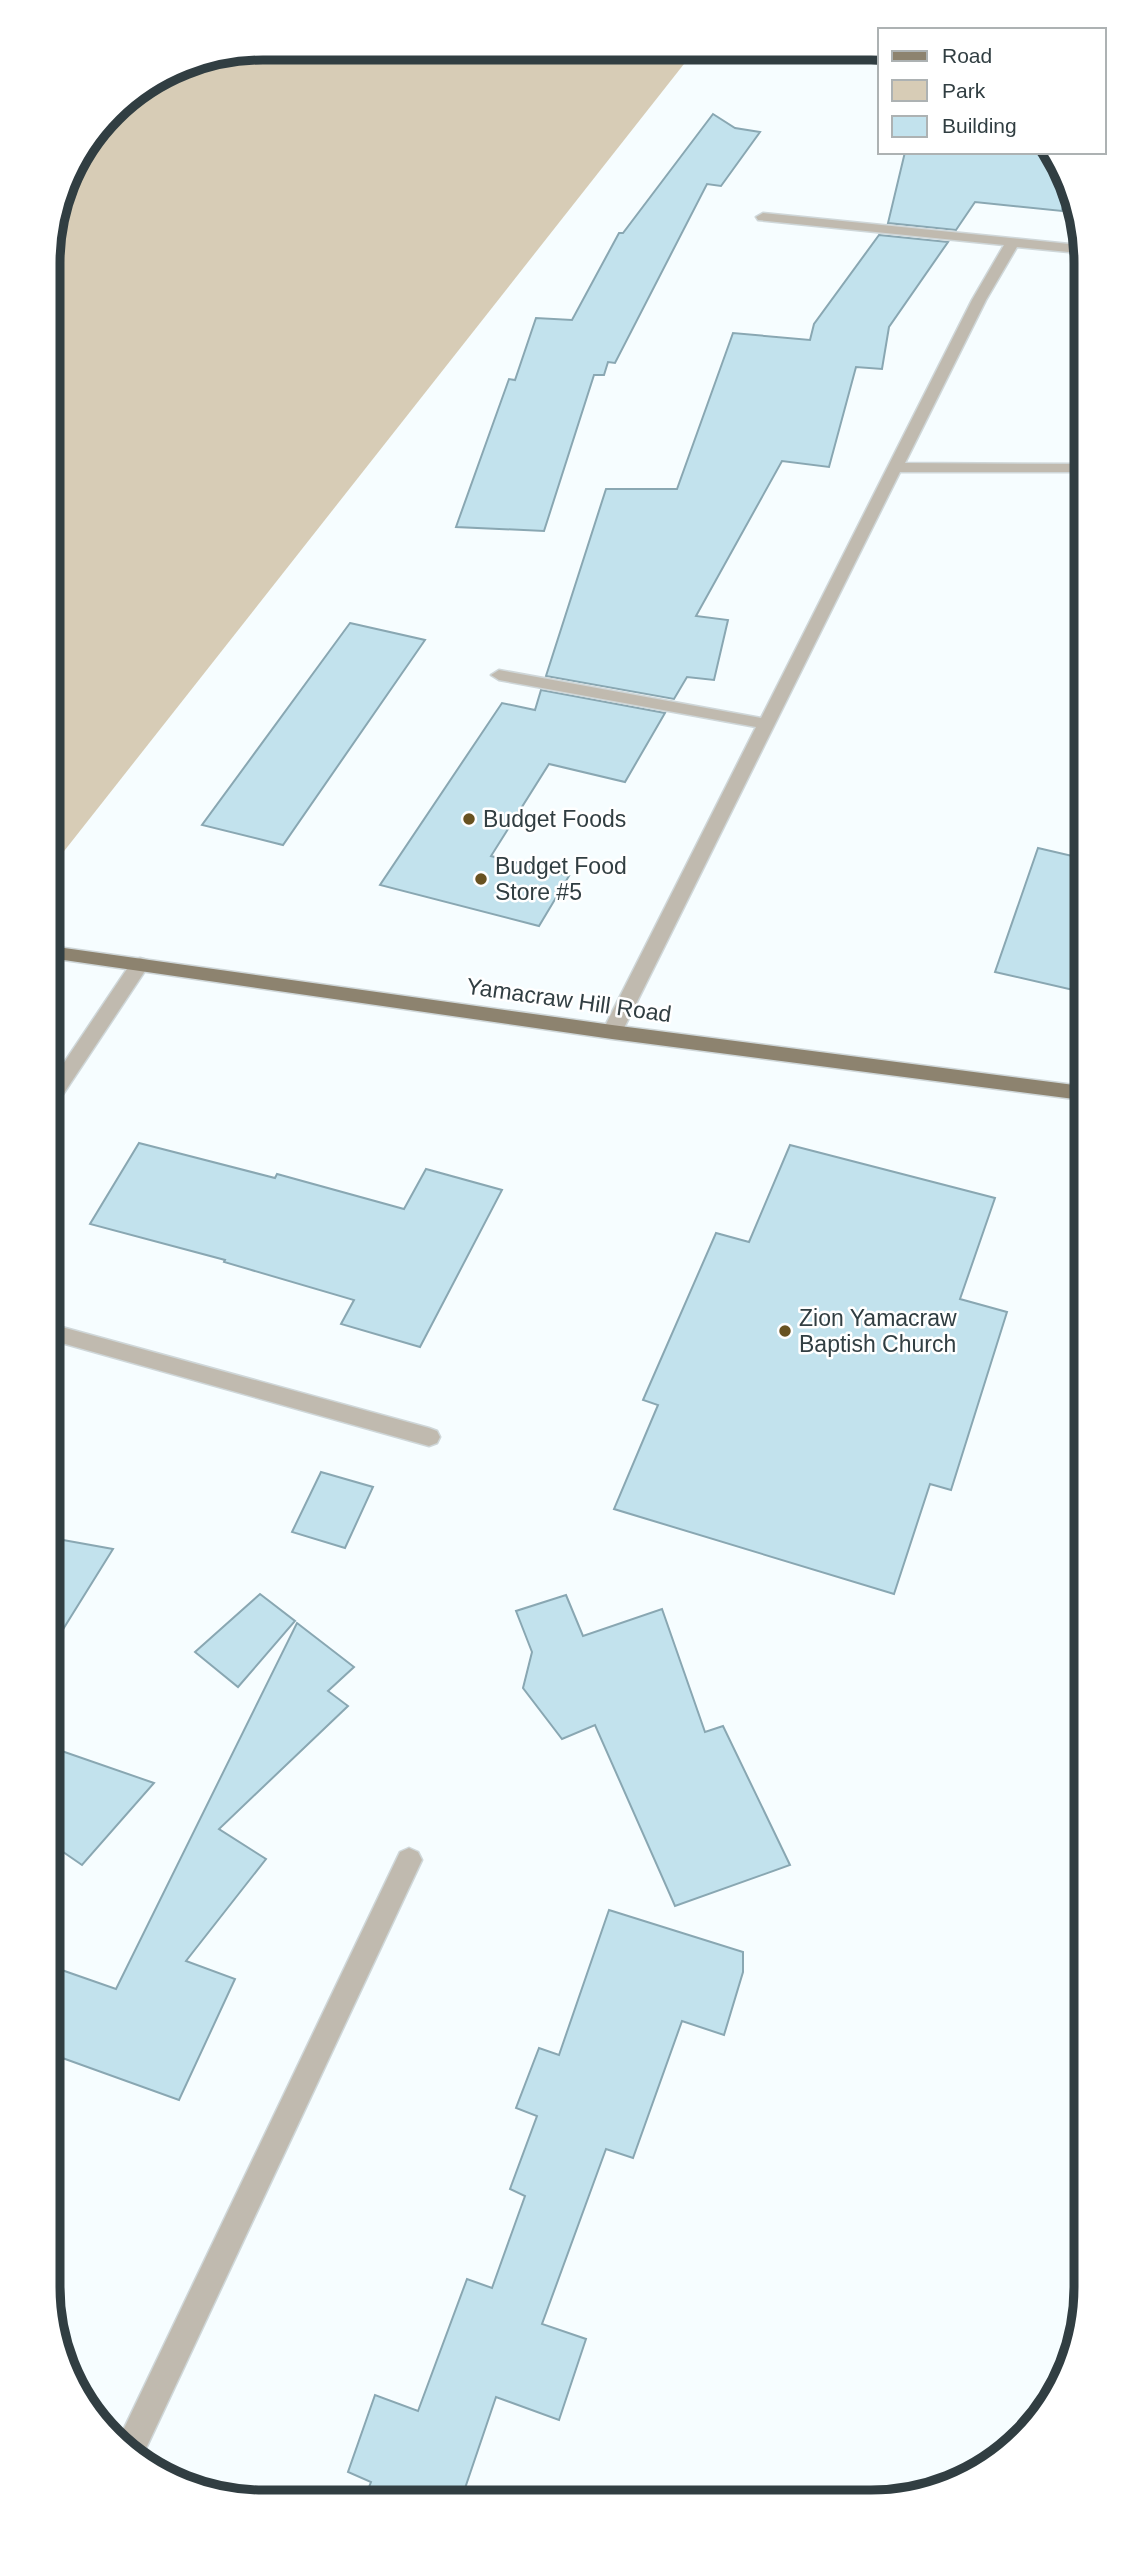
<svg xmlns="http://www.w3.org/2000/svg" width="1134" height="2549" font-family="Helvetica,sans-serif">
  <rect width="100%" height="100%" fill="#f6fdff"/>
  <path fill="#d7ccb6" d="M263 47 695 50 50 869 48 248 70 167 120 101 181 63Z"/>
  <g fill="#c2e2ed" stroke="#89a7b2" stroke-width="2">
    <path d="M713 114 735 128 760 132 721 186 707 184 615 363 608 362 604 375H594L544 531 456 527 509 379 515 380 536 318 572 320 619 233H623Z"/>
    <path d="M905 152H1055L1067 179 1062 211 975 202 956 230 888 223Z"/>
    <path d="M879 235 948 242 889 327 882 369 856 367 829 467 782 461 696 616 728 620 714 680 687 677 674 699 546 676 606 489H677L733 333 810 340 814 324Z"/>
    <path d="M350 623 425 640 283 845 202 825Z"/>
    <path d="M541 690 665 713 625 782 549 764 491 856 569 876 539 926 380 885 502 703 535 710Z"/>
    <path d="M1038 848 1081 858 1082 992 995 972Z"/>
    <path d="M139 1143 275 1178 277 1174 404 1209 426 1169 502 1190 420 1347 341 1324 354 1300 224 1262 225 1260 90 1224Z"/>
    <path d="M790 1145 995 1198 960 1299 1007 1312 951 1490 930 1484 894 1594 614 1509 658 1405 643 1400 716 1233 749 1242Z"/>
    <path d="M321 1472 373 1487 345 1548 292 1532Z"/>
    <path d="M52 1538 113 1549 52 1647Z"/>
    <path d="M260 1594 295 1621 238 1687 195 1652Z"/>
    <path d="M566 1595 583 1636 662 1609 705 1732 723 1726 790 1865 675 1906 595 1725 562 1739 523 1688 532 1652 516 1611Z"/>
    <path d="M297 1623 354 1667 328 1691 348 1706 219 1829 266 1859 186 1961 235 1979 179 2100 54 2055 53 1967 116 1989Z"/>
    <path d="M53 1748 154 1783 82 1865 53 1845Z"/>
    <path d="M609 1910 743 1952V1972L724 2035 682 2021 633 2158 606 2149 542 2324 586 2339 559 2420 496 2397 462 2497H365L371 2482 348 2472 375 2395 418 2411 467 2279 492 2288 525 2196 510 2189 537 2116 516 2108 539 2048 559 2055Z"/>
  </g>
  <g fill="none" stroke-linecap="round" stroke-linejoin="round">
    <g stroke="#cfd7d9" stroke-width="3">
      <g id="minor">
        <path d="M763 213 1079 245V253L1017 247 986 300 905 463 1080 464V472H900L622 1032 619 1037H605L602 1032 756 727 499 680 491 675 499 670 761 718 972 300 1004 245 758 220 756 217Z"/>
        <path d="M57 947 64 949 66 953 57 970 50 972V949Z"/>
        <path d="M140 958 147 960 149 964 147 968 58 1102 51 1104V1082L133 960Z"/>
        <path d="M51 1324 429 1428 437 1431 440 1437 437 1443 429 1446 51 1340Z"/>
        <path d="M409 1848 418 1852 422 1860 141 2459 120 2448 118 2441 400 1852Z"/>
      </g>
    </g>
    <g stroke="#cfd7d9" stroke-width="3">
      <path id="major" d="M50 946 612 1025 1082 1086V1100L612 1039 50 958Z"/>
    </g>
    <use href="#minor" fill="#c0baaf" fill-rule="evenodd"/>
    <use href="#major" fill="#8d836f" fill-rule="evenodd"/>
  </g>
  <g fill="#685221" stroke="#fff" stroke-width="2.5">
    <circle cx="469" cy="819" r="7"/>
    <circle cx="481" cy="879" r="7"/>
    <circle cx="785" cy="1331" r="7"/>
  </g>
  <g text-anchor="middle" stroke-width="5" stroke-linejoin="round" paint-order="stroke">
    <g font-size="23" fill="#313e42" stroke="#fff" text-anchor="start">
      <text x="483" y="827">Budget Foods</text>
      <text x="495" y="874">Budget Food<tspan x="495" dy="26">Store #5</tspan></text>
      <text x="799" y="1326">Zion Yamacraw<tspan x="799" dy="26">Baptish Church</tspan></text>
    </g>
    <g font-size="23" fill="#313e42" stroke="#fff">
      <text transform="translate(569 1000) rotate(8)" y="8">Yamacraw Hill Road</text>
    </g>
  </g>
  <path d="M0 0H1134V2549H0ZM263 60H871A203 203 0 0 1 1074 263V2287A203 203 0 0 1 871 2490H263A203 203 0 0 1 60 2287V263A203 203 0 0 1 263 60Z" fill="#fff" fill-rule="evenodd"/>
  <path fill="none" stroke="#313e42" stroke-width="9" d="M263 60H871A203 203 0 0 1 1074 263V2287A203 203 0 0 1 871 2490H263A203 203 0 0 1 60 2287V263A203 203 0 0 1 263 60Z"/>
  <rect x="878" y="28" width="228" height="126" fill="#ffffff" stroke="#adb2b3" stroke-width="2"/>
  <rect x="892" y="51" width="35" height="10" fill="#8d836f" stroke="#adb2b3" stroke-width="2"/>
  <text x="942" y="63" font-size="21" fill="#313e42">Road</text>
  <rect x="892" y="80" width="35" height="21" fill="#d7ccb6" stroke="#adb2b3" stroke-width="2"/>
  <text x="942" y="98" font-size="21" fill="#313e42">Park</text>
  <rect x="892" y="116" width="35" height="21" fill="#c2e2ed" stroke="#adb2b3" stroke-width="2"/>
  <text x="942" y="133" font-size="21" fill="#313e42">Building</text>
</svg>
